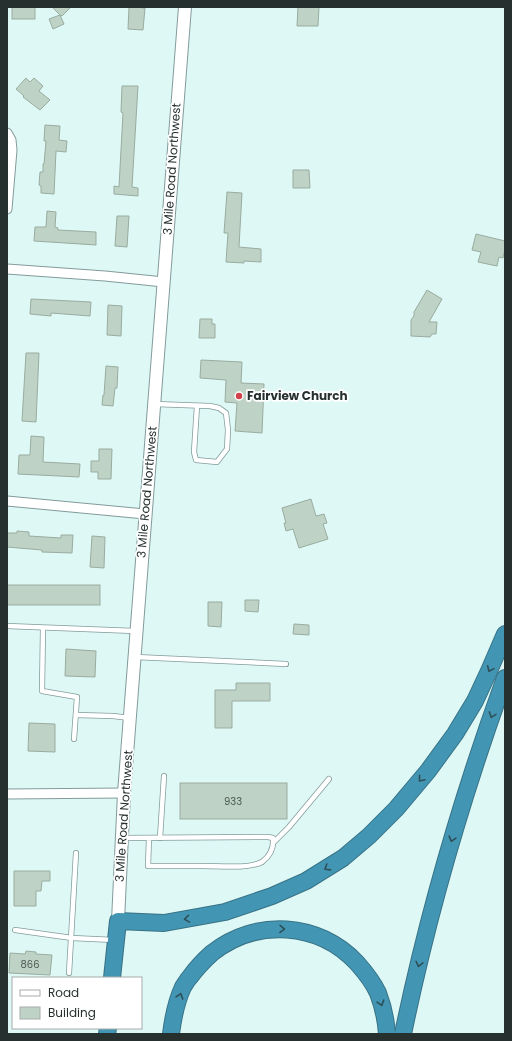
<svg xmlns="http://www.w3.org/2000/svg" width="512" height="1041" font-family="Poppins,sans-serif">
  <rect width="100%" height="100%" fill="#def8f6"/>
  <g fill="#bed2c5" stroke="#99aca0">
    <rect x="12" y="7" width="23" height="12"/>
    <path d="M52 7H71L62 16 60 15 64 24 53 29 49 19 60 15Z"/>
    <path d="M129 7H142V8H145L143 30 128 29Z"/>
    <path d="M298 7H319L318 26H297Z"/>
    <path d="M26 78 30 82 34 78 43 86 39 91 50 100 40 110 23 97 24 96 16 89Z"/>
    <path d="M122 86H138L132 187 138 188V196L114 194V186L119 187 123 113 121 112Z"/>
    <path d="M45 125 60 126 59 140 67 141 66 152 56 151 54 194 41 193V186L39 185 40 172H43V164H44L46 141H44Z"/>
    <path d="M293 170H309L310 188H293Z"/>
    <path d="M227 192 242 193 239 247 261 249V262L244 261V263L226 262 228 233H224Z"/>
    <path d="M47 211 56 212 55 227 58 228V230L96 232V245L34 241 35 227H46Z"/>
    <path d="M117 216H129L127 247 115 246Z"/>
    <path d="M476 234 505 241V249L503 258 499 257 497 266 478 262 481 252 472 250Z"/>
    <path d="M427 290 442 299 429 322H437L436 334H432L430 337 411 336V320L414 316V312Z"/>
    <path d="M31 299 91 302 90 316 51 313V316L30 314Z"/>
    <path d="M108 305 122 306 121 336 107 335Z"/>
    <path d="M200 319H212V324H215V338H199Z"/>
    <path d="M26 353H39L36 422 22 421Z"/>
    <path d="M201 360 242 362 241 383 264 384 262 433 235 431 237 403 225 402 226 380 200 378Z"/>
    <path d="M106 366 118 367 117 388H115L113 406 102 405 103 395H104Z"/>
    <path d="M31 436 44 437 43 462 80 464 79 477 18 474 19 455H30Z"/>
    <path d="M99 449H112L111 479H98V472H91V461H99Z"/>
    <path d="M311 499 316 516 324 514 327 523 323 524 328 539 299 548 293 529 286 531 284 523H286L282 508Z"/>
    <path d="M17 531 29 532V536L61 538V535H73L72 553 42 552V550L7 547V533H17Z"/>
    <path d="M92 536 105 537 104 568 90 567Z"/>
    <rect x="7" y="585" width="93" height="20"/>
    <path d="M245 600H259L258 612 245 611Z"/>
    <path d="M208 602H222L221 627 208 626Z"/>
    <path d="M294 624 309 625V635L293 634Z"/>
    <path d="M66 649 96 651 95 677 65 676Z"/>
    <path d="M236 683H270V701H232V728H215V690H236Z"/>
    <path d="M29 723 55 724V752L28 751Z"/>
    <rect x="180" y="783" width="107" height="36"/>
    <path d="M14 871H50V881H42L41 891H36V906H14Z"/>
    <path d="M26 951 36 952V954L52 955 50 975 9 973 10 953 25 954Z"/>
  </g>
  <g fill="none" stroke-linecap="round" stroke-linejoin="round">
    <g stroke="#839b9a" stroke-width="6">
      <g id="lane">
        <path d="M154 404 210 406 219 408 226 413 228 430 227 449 217 462 196 460 194 452 197 406"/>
        <path d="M7 626 135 631"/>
        <path d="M43 628 42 691 77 697 74 739"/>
        <path d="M135 657 286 664"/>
        <path d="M76 715 113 716 130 718"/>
        <path d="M122 838 268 837 273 838C274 848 270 856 262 862 249 869 219 866 204 866 185 866 167 866 148 866L149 838"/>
        <path d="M160 838 164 776"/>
        <path d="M274 842 289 827 329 779"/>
        <path d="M15 930 72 938 114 940"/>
        <path d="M69 973 76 853"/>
      </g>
    </g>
    <g stroke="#839b9a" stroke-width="11">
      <g id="street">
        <path d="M7 133 11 140 12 150 7 209"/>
        <path d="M7 269 105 276 164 282"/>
        <path d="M7 501 145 514"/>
        <path d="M7 794 124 793"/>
      </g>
    </g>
    <g stroke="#839b9a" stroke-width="14">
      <path id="secondary" d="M118 921 124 793 185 7"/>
    </g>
    <g stroke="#387285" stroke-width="18">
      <g id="highway">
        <path d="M112 978 118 921 164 923 225 912 272 896 306 881 343 858 369 836 396 809 428 771 455 734 475 701 489 671 505 634"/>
        <path d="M107 1034 108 1028"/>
        <path d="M171 1034C173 1018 176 1002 183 987 185 984 187 980 190 977 198 966 202 962 212 953 256 918 319 922 357 963 365 972 373 982 378 993 383 1006 386 1020 387 1034"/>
        <path d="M403 1034C428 913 463 794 505 678"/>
      </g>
    </g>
    <use href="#lane" stroke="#fff" stroke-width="4.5"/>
    <use href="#street" stroke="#fff" stroke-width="9"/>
    <use href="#secondary" stroke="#fff" stroke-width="12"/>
    <use href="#highway" stroke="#4296b4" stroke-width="16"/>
  </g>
  <defs><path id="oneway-chevron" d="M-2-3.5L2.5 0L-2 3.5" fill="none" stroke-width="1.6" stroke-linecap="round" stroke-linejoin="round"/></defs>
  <g stroke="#2e4f57">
    <use href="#oneway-chevron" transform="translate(490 669) rotate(114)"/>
    <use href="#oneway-chevron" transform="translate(492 715) rotate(110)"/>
    <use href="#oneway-chevron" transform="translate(421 779) rotate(130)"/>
    <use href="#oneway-chevron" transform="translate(452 839) rotate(106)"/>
    <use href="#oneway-chevron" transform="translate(327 868) rotate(148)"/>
    <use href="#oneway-chevron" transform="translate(187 919) rotate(171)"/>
    <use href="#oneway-chevron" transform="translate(282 929) rotate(1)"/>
    <use href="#oneway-chevron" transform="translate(419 964) rotate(103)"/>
    <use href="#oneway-chevron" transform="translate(180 996) rotate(-72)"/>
    <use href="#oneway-chevron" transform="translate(381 1003) rotate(73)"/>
  </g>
  <circle fill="#d2424a" stroke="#fff" stroke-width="1.5" cx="239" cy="396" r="4"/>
  <g text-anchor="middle" stroke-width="3.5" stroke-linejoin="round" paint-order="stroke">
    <g font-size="10" fill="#4c5854">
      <text x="233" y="805">933</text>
      <text x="30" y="968">866</text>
    </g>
    <g font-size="12" fill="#26302f" stroke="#fff">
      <text transform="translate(172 169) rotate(-86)" y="4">3 Mile Road Northwest</text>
      <text transform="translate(147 492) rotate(-85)" y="4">3 Mile Road Northwest</text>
      <text transform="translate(124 816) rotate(-86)" y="4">3 Mile Road Northwest</text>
    </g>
    <g font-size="12" font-weight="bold" fill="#26302f" stroke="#fff" text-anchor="start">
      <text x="247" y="400">Fairview Church</text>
    </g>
  </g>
  <rect width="512" height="1041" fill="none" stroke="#26302f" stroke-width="16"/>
  <rect x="12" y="977" width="130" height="52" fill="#ffffff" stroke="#a8acac"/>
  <rect x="20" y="990" width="20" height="6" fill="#ffffff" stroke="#a8acac"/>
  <text x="48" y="997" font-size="12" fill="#26302f">Road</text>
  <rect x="20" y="1007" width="20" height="12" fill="#bed2c5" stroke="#a8acac"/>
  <text x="48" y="1017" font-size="12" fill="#26302f">Building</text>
</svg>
